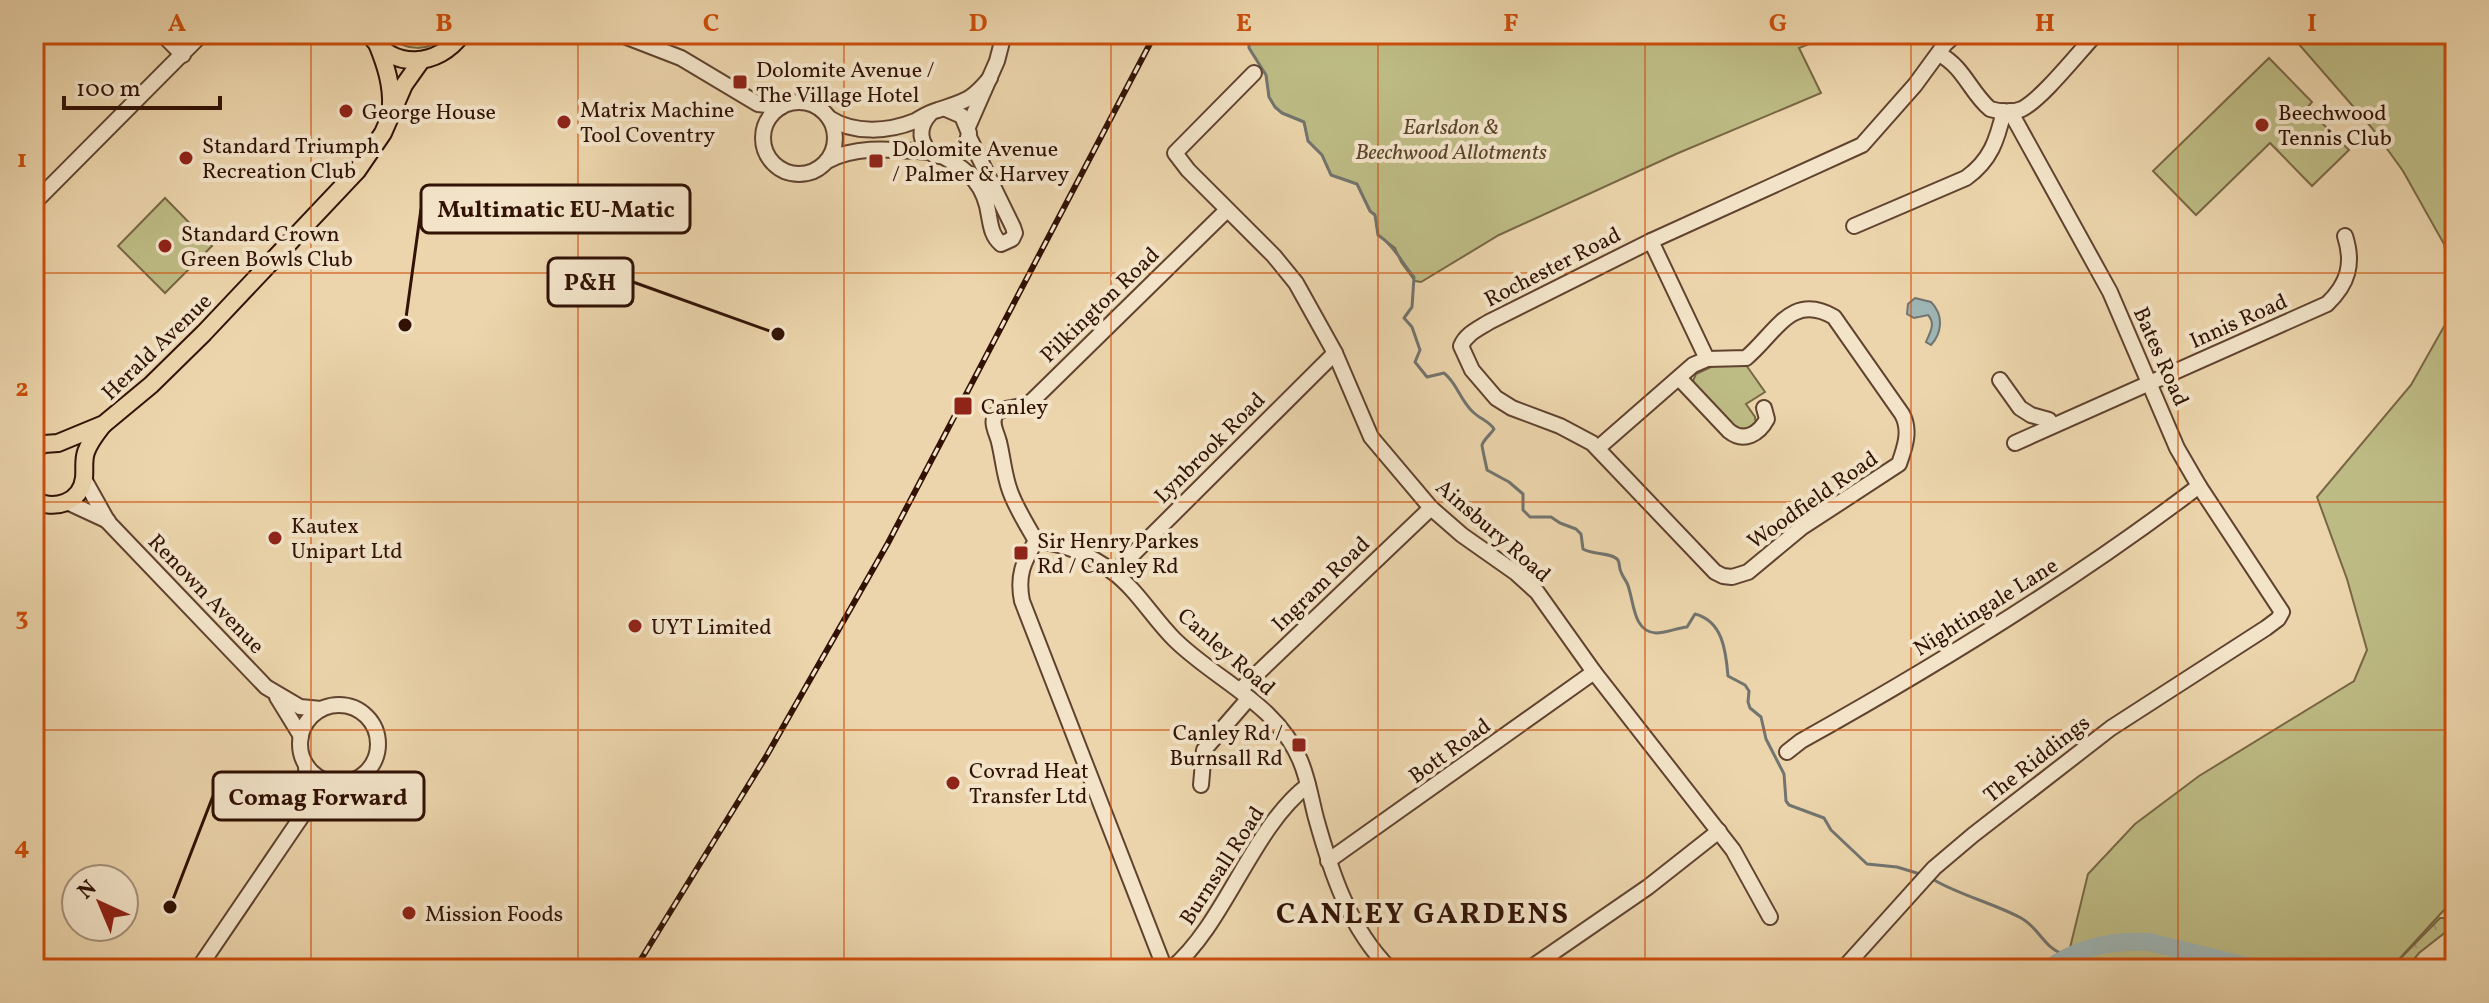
<svg xmlns="http://www.w3.org/2000/svg" width="2489" height="1003" font-family="Vollkorn,serif">
  <defs>
    <pattern id="forest-crowns" width="20" height="18" patternUnits="userSpaceOnUse" patternTransform="scale(2)"><rect width="20" height="18" fill="#bebc85"/><path d="M2 6a3 3 0 1 1 6 0M12 15a3 3 0 1 1 6 0" fill="none" stroke="#a4a171"/></pattern>
  </defs>
  <rect width="100%" height="100%" fill="#ecd5ac"/>
  <filter id="stains"><feTurbulence type="fractalNoise" baseFrequency=".0025" numOctaves="4"/><feColorMatrix values="0 0 0 0 .2 0 0 0 0 .09 0 0 0 0 .02 0 0 0 .5 -.17"/></filter>
  <radialGradient id="worn" r=".72"><stop offset=".6" stop-color="#630" stop-opacity="0"/><stop offset="1" stop-color="#630" stop-opacity=".3"/></radialGradient>
  <g fill="#bebc85" stroke="#786745" stroke-width="2">
    <path d="M385 34H449C429 53 405 52 385 34Z"/>
    <path d="M1249 34H1834L1799 48 1821 93 1676 154 1499 235 1421 282 1415 281 1401 262 1395 248 1378 235 1375 215 1370 211 1357 184 1331 175 1322 155 1308 141 1304 122 1282 113 1275 107 1269 97 1266 75 1249 48Z"/>
    <path d="M2290 34H2455V299L2444 244 2403 171 2372 128Z"/>
    <path d="M2269 58 2312 102 2307 108 2349 150 2312 186 2270 143 2196 215 2153 171Z"/>
    <path d="M165 198 212 246 165 293 118 246Z"/>
    <path d="M2455 307V898L2390 969H2048L2068 956 2088 874 2135 824 2199 776 2354 681 2367 650 2347 579 2317 497 2411 385Z"/>
    <path d="M1746 365 1765 392 1746 404 1755 417 1756 424 1741 434 1692 383 1696 374 1713 366Z"/>
  </g>
  <path fill="url(#forest-crowns)" stroke="#786745" stroke-width="2" d="M2440 918H2451L2452 927 2419 953 2406 969H2390Z"/>
  <path fill="#9eb6b6" stroke="#72746f" stroke-width="2" d="M1915 298 1931 302C1944 315 1942 333 1931 345L1926 342C1930 332 1936 324 1928 315L1914 318 1907 314 1908 304Z"/>
  <g fill="none" stroke-linecap="round" stroke-linejoin="round">
    <g stroke="#72746f" stroke-width="3">
      <path d="M1249 34V48L1266 75 1269 97 1275 107 1282 113 1304 122 1308 141 1322 155 1331 175 1357 184 1370 211 1375 215 1378 235C1395 246 1401 262 1414 277L1412 307 1404 318 1412 327 1420 350 1415 362 1427 377 1444 373C1457 383 1460 400 1473 412 1480 419 1489 421 1494 429 1491 434 1484 439 1482 445 1482 448 1486 464 1487 470L1509 482 1523 494V510L1530 517H1551L1560 523 1576 529 1581 534 1583 549C1592 555 1612 552 1618 560 1620 564 1619 569 1621 572 1623 578 1628 582 1629 589 1634 604 1634 632 1656 633 1666 633 1677 628 1687 627L1695 614C1723 621 1726 652 1728 676L1745 685 1749 691 1748 702 1750 708 1761 717 1766 739 1784 774 1786 801 1789 805 1824 818 1831 830 1867 864 1897 867 1920 874"/>
      <path d="M1934 880C1962 896 1993 903 2021 918 2041 929 2043 949 2068 956"/>
    </g>
    <path stroke="#9eb6b6" stroke-width="18" d="M2048 969C2078 947 2112 940 2149 942L2259 969"/>
    <g stroke="#60432f" stroke-width="18">
      <g id="minor">
        <path d="M162 34 183 55"/>
        <path d="M619 34 681 58 758 104 781 107"/>
        <path d="M1939 54C1964 67 1970 92 1990 109 1999 112 2013 113 2022 109 2042 99 2079 52 2096 34"/>
        <path d="M1254 73 1175 153 1188 170 1274 256 1296 283 1335 353 1371 437 1431 508 1462 535 1516 573 1537 592 1594 672 1733 850 1770 917"/>
        <circle cx="799" cy="138" r="36"/>
        <path d="M930 114C917 128 919 144 934 155 953 160 966 152 969 133L962 116 946 109"/>
        <path d="M829 118C854 134 888 132 915 121 922 117 930 112 938 110 965 101 971 101 990 78"/>
        <path d="M968 127 997 61 1004 34"/>
        <path d="M944 157C970 171 985 186 989 216 991 227 992 236 1001 244L1012 239 1015 233 1013 227 969 137"/>
        <path d="M827 161C858 144 896 150 930 152"/>
        <path d="M34 203 202 34"/>
        <path d="M1854 226 1966 178C1991 160 1997 140 2004 111"/>
        <path d="M1651 241 1707 359"/>
        <path d="M1679 378 1729 431C1744 443 1759 434 1767 419L1764 408"/>
        <path d="M2000 380 2020 408 2031 415 2049 420 2052 425"/>
        <path d="M2015 443 2327 304C2348 284 2354 264 2345 236"/>
        <path d="M1598 448 1693 365 1707 359 1746 358C1776 333 1791 292 1834 317L1902 414C1911 430 1905 447 1899 464L1801 528 1748 572 1732 577 1723 576 1715 572 1592 443 1560 426 1512 408 1496 398 1472 370 1461 346C1466 334 1478 329 1489 322L1651 241 1862 145 1915 85 1945 44 1956 34"/>
        <path d="M84 479 108 522 266 687 300 707 321 709"/>
        <path d="M67 502 108 521"/>
        <path d="M1036 541C1066 544 1089 554 1113 572 1137 590 1153 618 1174 639 1215 680 1276 703 1300 760 1308 778 1311 799 1316 818 1331 872 1349 928 1390 969"/>
        <path d="M1036 541C1023 562 1017 576 1022 601L1165 969"/>
        <path d="M1036 541C1027 525 1016 508 1010 491 1004 475 1003 458 999 442 997 433 989 421 997 413 1004 406 1021 410 1032 401L1227 210"/>
        <path d="M1114 573 1335 353"/>
        <path d="M1240 690 1431 508"/>
        <path d="M277 697 301 736"/>
        <circle cx="339" cy="744" r="39"/>
        <path d="M1787 752 1801 741C1939 664 2073 582 2199 486"/>
        <path d="M1201 785 1204 750 1249 698"/>
        <path d="M303 811 307 789 306 765"/>
        <path d="M1328 861 1594 672"/>
        <path d="M198 969 302 816 322 790 333 783"/>
        <path d="M1171 969C1226 923 1251 829 1308 785"/>
        <path d="M1529 969 1648 887 1719 831"/>
        <path d="M1843 969 1934 868 1973 835 2111 728 2266 628 2278 619 2282 612 2199 486 2177 448 2110 292 2010 111"/>
      </g>
    </g>
    <g stroke="#311205" stroke-width="20">
      <g id="major">
        <path d="M370 34C391 71 439 67 462 34"/>
        <path d="M378 46C386 66 392 85 391 107"/>
        <path d="M34 449 44 444 58 443 104 424 151 385 204 333 357 171 383 133 404 85 421 61"/>
        <path d="M34 500C54 511 81 503 84 478 85 469 83 461 86 452 90 441 96 434 103 425"/>
      </g>
    </g>
    <use href="#minor" stroke="#f3e4c9" stroke-width="14"/>
    <use href="#major" stroke="#ecd5ac" stroke-width="16"/>
    <g stroke="#311205" stroke-width="6">
      <path id="rail" d="M635 969 767 755 888 543 1155 34"/>
    </g>
    <use href="#rail" stroke="#f3e4c9" stroke-width="3" stroke-dasharray="9" stroke-linecap="butt"/>
  </g>
  <path fill="none" stroke="#cd4e0b" stroke-width="2" stroke-opacity="0.55" d="M311 34V969M578 34V969M844 34V969M1111 34V969M1378 34V969M1645 34V969M1911 34V969M2178 34V969M34 273H2455M34 502H2455M34 730H2455"/>
  <g fill="#8f2418" stroke="#f3e4c9" stroke-width="3">
    <rect x="732" y="74" width="16" height="16" rx="4"/>
    <circle cx="346" cy="111" r="8"/>
    <circle cx="564" cy="122" r="8"/>
    <circle cx="2262" cy="125" r="8"/>
    <circle cx="186" cy="158" r="8"/>
    <rect x="868" y="153" width="16" height="16" rx="4"/>
    <circle cx="165" cy="246" r="8"/>
    <rect x="953" y="396" width="20" height="20" rx="4"/>
    <circle cx="275" cy="538" r="8"/>
    <rect x="1013" y="545" width="16" height="16" rx="4"/>
    <circle cx="635" cy="626" r="8"/>
    <rect x="1291" y="737" width="16" height="16" rx="4"/>
    <circle cx="953" cy="783" r="8"/>
    <circle cx="409" cy="913" r="8"/>
  </g>
  <g text-anchor="middle" stroke-width="8" stroke-linejoin="round" paint-order="stroke">
    <g font-size="22" fill="#311205" stroke="#f3e4c9" text-anchor="start">
      <text x="756" y="77">Dolomite Avenue /<tspan x="756" dy="25">The Village Hotel</tspan></text>
      <text x="580" y="117">Matrix Machine<tspan x="580" dy="25">Tool Coventry</tspan></text>
      <text x="362" y="119">George House</text>
      <text x="2278" y="120">Beechwood<tspan x="2278" dy="25">Tennis Club</tspan></text>
      <text x="202" y="153">Standard Triumph<tspan x="202" dy="25">Recreation Club</tspan></text>
      <text x="892" y="156">Dolomite Avenue<tspan x="892" dy="25">/ Palmer &amp; Harvey</tspan></text>
      <text x="181" y="241">Standard Crown<tspan x="181" dy="25">Green Bowls Club</tspan></text>
      <text x="981" y="414">Canley</text>
      <text x="291" y="533">Kautex<tspan x="291" dy="25">Unipart Ltd</tspan></text>
      <text x="1037" y="548">Sir Henry Parkes<tspan x="1037" dy="25">Rd / Canley Rd</tspan></text>
      <text x="651" y="634">UYT Limited</text>
      <text x="1283" y="740" text-anchor="end">Canley Rd /<tspan x="1283" dy="25">Burnsall Rd</tspan></text>
      <text x="969" y="778">Covrad Heat<tspan x="969" dy="25">Transfer Ltd</tspan></text>
      <text x="425" y="921">Mission Foods</text>
    </g>
    <g font-size="22" font-style="italic" fill="#5b452b" stroke="#f3e4c9">
      <text x="1451" y="134">Earlsdon &amp;<tspan x="1451" dy="25">Beechwood Allotments</tspan></text>
    </g>
    <g font-size="22" fill="#311205" stroke="#f3e4c9">
      <text transform="translate(1552 266) rotate(-27)" y="8">Rochester Road</text>
      <text transform="translate(1099 304) rotate(-44)" y="8">Pilkington Road</text>
      <text transform="translate(2238 320) rotate(-24)" y="8">Innis Road</text>
      <text transform="translate(156 346) rotate(-44)" y="8">Herald Avenue</text>
      <text transform="translate(2162 356) rotate(66)" y="8">Bates Road</text>
      <text transform="translate(1209 447) rotate(-45)" y="8">Lynbrook Road</text>
      <text transform="translate(1812 499) rotate(-35)" y="8">Woodfield Road</text>
      <text transform="translate(1494 530) rotate(41)" y="8">Ainsbury Road</text>
      <text transform="translate(1320 583) rotate(-44)" y="8">Ingram Road</text>
      <text transform="translate(207 593) rotate(46)" y="8">Renown Avenue</text>
      <text transform="translate(1985 606) rotate(-32)" y="8">Nightingale Lane</text>
      <text transform="translate(1227 651) rotate(41)" y="8">Canley Road</text>
      <text transform="translate(1449 750) rotate(-36)" y="8">Bott Road</text>
      <text transform="translate(2036 758) rotate(-38)" y="8">The Riddings</text>
      <text transform="translate(1221 865) rotate(-57)" y="8">Burnsall Road</text>
    </g>
    <g font-size="30" font-weight="bold" letter-spacing="2" fill="#311205" stroke="#f3e4c9">
      <text x="1423" y="923">CANLEY GARDENS</text>
    </g>
  </g>
  <path fill="none" stroke="#311205" stroke-width="3" d="M405 325L421 209M778 334L633 282M170 907L213 796"/>
  <g fill="#311205" stroke="#f3e4c9" stroke-width="3">
    <circle cx="405" cy="325" r="8"/>
    <circle cx="778" cy="334" r="8"/>
    <circle cx="170" cy="907" r="8"/>
  </g>
  <g fill="#f3e4c9" stroke="#311205" stroke-width="3">
    <rect x="421" y="185" width="269" height="48" rx="8"/>
    <rect x="548" y="258" width="85" height="48" rx="8"/>
    <rect x="213" y="772" width="211" height="48" rx="8"/>
  </g>
  <g font-size="24" text-anchor="middle" font-weight="bold" fill="#311205">
    <text x="556" y="217">Multimatic EU-Matic</text>
    <text x="590" y="290">P&amp;H</text>
    <text x="318" y="805">Comag Forward</text>
  </g>
  <rect width="2489" height="1003" fill="none" stroke="#ecd5ac" stroke-width="88"/>
  <g transform="translate(100 903) rotate(316)"><circle r="38" fill="#f3e4c9" stroke="#a5907b" stroke-width="2"/>
  <path d="M0-6L14 30L0 20L-14 30Z" fill="#8f2418"/>
  <text y="-12" font-size="22" font-weight="bold" text-anchor="middle" fill="#311205">N</text>
  </g>
  <path d="M64 96v12h156v-12" fill="none" stroke="#311205" stroke-width="4"/>
  <text x="76" y="96" font-size="24" fill="#311205" stroke="#f3e4c9" stroke-width="6" paint-order="stroke">100 m</text>
  <rect x="44" y="44" width="2401" height="915" fill="none" stroke="#cd4e0b" stroke-width="3"/>
  <g font-size="26" text-anchor="middle" font-weight="bold" fill="#cd4e0b">
    <text x="177" y="31">A</text>
    <text x="444" y="31">B</text>
    <text x="711" y="31">C</text>
    <text x="978" y="31">D</text>
    <text x="1244" y="31">E</text>
    <text x="1511" y="31">F</text>
    <text x="1778" y="31">G</text>
    <text x="2045" y="31">H</text>
    <text x="2312" y="31">I</text>
    <text x="22" y="167">1</text>
    <text x="22" y="396">2</text>
    <text x="22" y="625">3</text>
    <text x="22" y="854">4</text>
  </g>
  <rect width="100%" height="100%" filter="url(#stains)"/>
  <rect width="100%" height="100%" fill="url(#worn)"/>
</svg>
